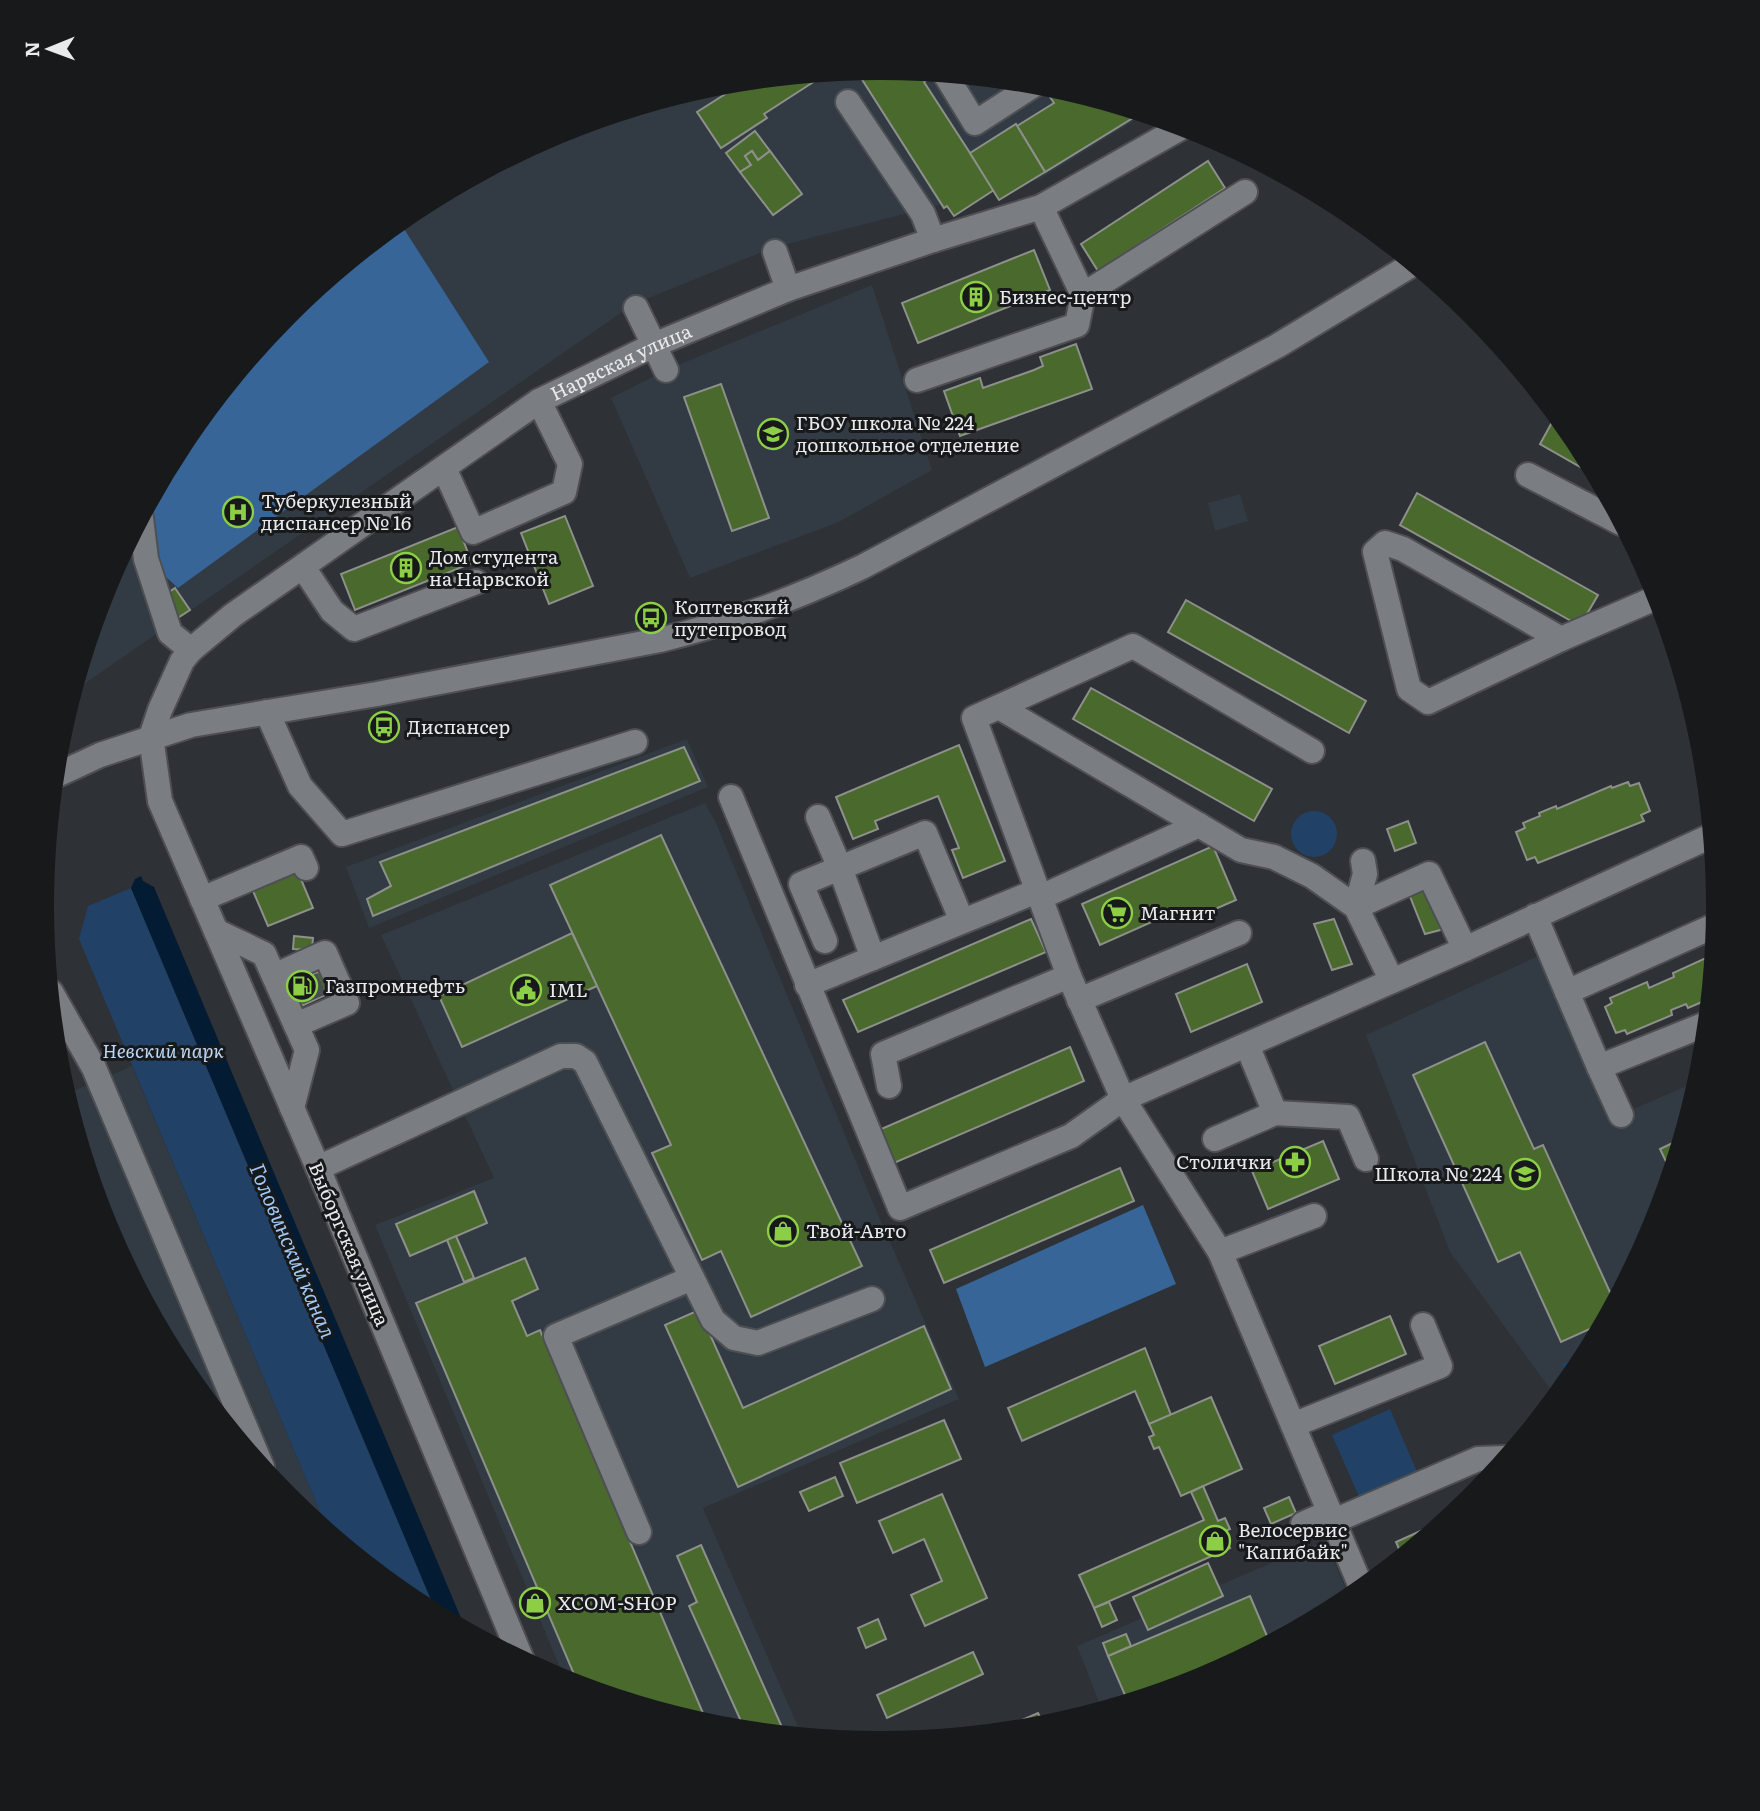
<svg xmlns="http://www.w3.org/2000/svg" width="1760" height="1811" font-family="Literata,serif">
  <rect width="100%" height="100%" fill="#2e3135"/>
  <g fill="#323a43">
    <path d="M880 68 1044 84 1145 114 1040 179 772 248 634 304 74 691 106 584 183 440 288 313 415 209 560 131 717 84Z"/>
    <path d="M872 285 932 470 839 522 690 578 611 398 666 370Z"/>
    <path d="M1240 494 1248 521 1215 531 1208 503Z"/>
    <path d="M687 739 708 787 369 928 346 867Z"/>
    <path d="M705 803 716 823 879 1217 959 1399 703 1508 802 1736 716 1727 566 1682 375 1225 494 1178 381 935Z"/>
    <path d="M1538 956 1608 1120 1698 1081 1654 1227 1577 1371 1556 1397 1450 1252 1366 1035Z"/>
    <path d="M132 1066 328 1531 287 1498 183 1371 106 1226 66 1094Z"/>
    <path d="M1325 1540 1350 1599 1345 1602 1200 1680 1102 1710 1077 1646Z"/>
  </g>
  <g fill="#214266">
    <circle cx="1314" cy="834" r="23"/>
    <path d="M131 888 437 1614 414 1602 328 1531 79 939 88 906Z"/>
    <path d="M1586 1353 1569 1380 1562 1364Z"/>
    <path d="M1390 1409 1418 1474 1360 1499 1332 1435Z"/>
  </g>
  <g fill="#376597">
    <path d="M399 221 489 362 178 588 166 577 153 559 146 510 183 440 288 313Z"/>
    <path d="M1143 1205 1176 1284 985 1367 956 1289Z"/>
  </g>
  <path fill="#041b34" d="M141 876 143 881 154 887 466 1630 437 1614 131 888 135 879Z"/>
  <g fill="#4a692c" stroke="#8d908b" stroke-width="2">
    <path d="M880 68 936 73 924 82 994 190 954 216 947 206 944 208 856 70Z"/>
    <path d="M811 74 815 81 764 114 767 118 721 148 697 112 746 81Z"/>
    <path d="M1048 85 1141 113 1045 172 1017 126 1054 103 1044 88Z"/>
    <path d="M1016 124 1045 172 999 200 970 153Z"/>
    <path d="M755 131 770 151 758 160 752 151 745 156 751 165 740 172 726 153Z"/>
    <path d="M752 151 758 160 770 151 802 194 773 215 740 172 751 165 745 156Z"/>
    <path d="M1208 161 1225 188 1098 271 1081 244Z"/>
    <path d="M1034 250 1050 290 918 343 902 303Z"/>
    <path d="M1076 344 1092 389 960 436 944 391 980 378 983 388 1034 370 1043 366 1040 357Z"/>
    <path d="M721 384 769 518 732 531 684 397Z"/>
    <path d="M1556 415 1577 440 1596 476 1540 444Z"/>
    <path d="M1417 493 1598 595 1580 626 1400 525Z"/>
    <path d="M565 516 593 586 549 604 521 533Z"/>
    <path d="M458 527 472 563 355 610 341 574Z"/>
    <path d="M135 529 138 550 123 552Z"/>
    <path d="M175 588 190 610 176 619 162 597Z"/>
    <path d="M1186 600 1366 701 1349 733 1168 632Z"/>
    <path d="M1091 688 1272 789 1254 821 1073 719Z"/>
    <path d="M959 745 1005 861 963 878 952 850 959 848 938 796 875 821 878 829 853 839 836 797Z"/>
    <path d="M684 747 700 781 373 916 367 899 391 886 380 862Z"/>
    <path d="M1628 782 1630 786 1639 783 1650 811 1641 815 1644 821 1538 863 1535 857 1527 860 1516 832 1525 828 1523 823 1540 816 1539 813 1556 806 1557 809 1611 786 1612 788Z"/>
    <path d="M1408 821 1416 843 1395 851 1387 829Z"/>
    <path d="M661 835 862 1266 751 1317 721 1251 702 1260 652 1153 671 1145 550 885Z"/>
    <path d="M1213 846 1236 900 1206 913 1203 908 1177 920 1174 912 1100 945 1082 904Z"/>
    <path d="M298 872 313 908 268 926 253 891Z"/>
    <path d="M1425 884 1444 929 1425 934 1407 889Z"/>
    <path d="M1031 919 1046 952 858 1032 843 1000Z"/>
    <path d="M1334 919 1352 964 1332 970 1314 924Z"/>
    <path d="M572 933 597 986 462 1047 439 996Z"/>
    <path d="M294 936 313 938 312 950 293 949Z"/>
    <path d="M1708 957 1710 963 1712 962 1709 999 1688 1008 1686 1004 1671 1010 1672 1015 1627 1034 1625 1030 1616 1033 1605 1007 1612 1003 1610 998 1647 982 1649 988 1674 977 1673 973Z"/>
    <path d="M1247 964 1262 1002 1191 1032 1176 994Z"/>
    <path d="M325 969 334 991 297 1008 287 986Z"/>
    <path d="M1485 1042 1534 1149 1543 1145 1614 1301 1603 1323 1561 1342 1520 1252 1498 1262 1413 1075Z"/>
    <path d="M1070 1047 1084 1081 894 1163 879 1130Z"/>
    <path d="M1681 1139 1671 1172 1660 1149Z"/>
    <path d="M1323 1141 1339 1179 1268 1209 1252 1171Z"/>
    <path d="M1120 1168 1134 1201 944 1283 930 1250Z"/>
    <path d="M474 1191 487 1223 410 1256 396 1224Z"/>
    <path d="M456 1236 474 1278 464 1282 447 1240Z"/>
    <path d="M525 1258 538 1289 512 1301 527 1336 540 1330 708 1725 579 1686 416 1303Z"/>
    <path d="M699 1310 743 1408 924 1326 951 1389 738 1487 665 1325Z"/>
    <path d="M1390 1316 1406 1354 1335 1384 1319 1346Z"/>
    <path d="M1145 1348 1171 1415 1149 1424 1135 1391 1022 1441 1008 1408Z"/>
    <path d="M1211 1397 1242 1469 1181 1496 1159 1447 1154 1449 1149 1437 1154 1435 1149 1424Z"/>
    <path d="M944 1420 961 1459 857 1503 840 1463Z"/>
    <path d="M835 1477 843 1496 809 1511 800 1492Z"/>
    <path d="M1203 1486 1218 1521 1225 1518 1230 1529 1223 1532 1230 1548 1094 1608 1079 1575 1204 1520 1191 1492Z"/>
    <path d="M942 1494 987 1598 925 1626 911 1595 942 1581 924 1539 893 1553 879 1521Z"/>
    <path d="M1289 1497 1296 1513 1271 1524 1264 1508Z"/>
    <path d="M1447 1519 1402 1556 1396 1542Z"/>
    <path d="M701 1545 785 1734 745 1730 689 1606 697 1602 677 1556Z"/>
    <path d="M1208 1563 1223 1596 1148 1630 1133 1597Z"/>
    <path d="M1250 1596 1270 1643 1128 1702 1108 1656Z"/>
    <path d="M1109 1602 1117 1620 1102 1627 1094 1608Z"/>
    <path d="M878 1619 886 1639 866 1648 858 1628Z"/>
    <path d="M1126 1634 1131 1646 1108 1656 1103 1643Z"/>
    <path d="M973 1652 983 1674 887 1718 877 1695Z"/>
    <path d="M1203 1670 1206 1677 1200 1680 1128 1702Z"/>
    <path d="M1038 1713 1045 1727 1002 1731 1001 1729Z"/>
  </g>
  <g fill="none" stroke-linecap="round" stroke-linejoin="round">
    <path stroke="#4a4d50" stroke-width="24" stroke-dasharray="24 12" stroke-linecap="butt" d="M306 978 315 999"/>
    <g stroke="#4d4f53" stroke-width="28">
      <g id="minor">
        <path d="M945 74 975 123 1037 83"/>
        <path d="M848 102 923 214 933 240"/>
        <path d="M1041 207 1083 295 1245 192"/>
        <path d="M775 252 788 289"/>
        <path d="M636 308 666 370"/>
        <path d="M917 380 1077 325 1083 295"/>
        <path d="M444 468 473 532 564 492 570 464 539 401"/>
        <path d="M1528 475 1621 523"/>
        <path d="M141 518 146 559 170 633 191 650"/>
        <path d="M1385 543 1403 549 1561 639 1428 702 1409 689 1375 552Z"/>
        <path d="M303 567 332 611 354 629 476 582"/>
        <path d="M1561 639 1658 597"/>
        <path d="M999 707 1241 850 1274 857 1312 876 1356 907 1392 981"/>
        <path d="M267 712 300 786 342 834 635 742"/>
        <path d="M1312 751 1133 646 974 718 1069 976 1123 1099 1220 1252 1362 1589"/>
        <path d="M55 776 100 755 191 725 377 694 660 640C730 623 797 598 862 567L1277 346 1413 264"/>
        <path d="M731 797 900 1208 1071 1136 1123 1099 1465 949 1711 836"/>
        <path d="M818 817 840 868 873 958"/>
        <path d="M1363 861 1365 874 1356 907 1429 874 1465 949"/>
        <path d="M1041 897 1199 825"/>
        <path d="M202 899 301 857 306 868"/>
        <path d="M1535 916 1567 992 1716 925"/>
        <path d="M216 931 264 954 307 1050 292 1108"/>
        <path d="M825 941 801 884 925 833 962 921"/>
        <path d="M274 976 325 953 347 1003 296 1025"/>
        <path d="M807 985 1037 891"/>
        <path d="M51 992 94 1068 262 1467"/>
        <path d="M1567 992 1599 1067 1706 1024"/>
        <path d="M1079 1000 1239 933"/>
        <path d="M1599 1067 1621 1115"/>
        <path d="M889 1086 883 1054 1069 976"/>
        <path d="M1275 1113 1348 1117 1366 1159"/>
        <path d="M1215 1139 1275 1113 1247 1045"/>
        <path d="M318 1168 561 1056H576L585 1062 713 1320 734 1338 758 1343 872 1299"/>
        <path d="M1220 1252 1314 1216"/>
        <path d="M1293 1425 1440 1366 1423 1325"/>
        <path d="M1334 1521 1478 1459 1505 1458"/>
        <path d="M1303 1524 1330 1512"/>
        <path d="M639 1532 556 1336 692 1278"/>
        <path id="s1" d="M522 1660 318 1168 160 801 151 737 160 710 182 661 191 650 233 615 539 401 654 345 788 289 933 240 1041 207 1184 126"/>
      </g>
    </g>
    <use href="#minor" stroke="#7a7e82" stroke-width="24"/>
  </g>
  <defs>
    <g id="building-ring" transform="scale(1.575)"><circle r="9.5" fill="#17191b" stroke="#8cce45" stroke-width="1.5"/><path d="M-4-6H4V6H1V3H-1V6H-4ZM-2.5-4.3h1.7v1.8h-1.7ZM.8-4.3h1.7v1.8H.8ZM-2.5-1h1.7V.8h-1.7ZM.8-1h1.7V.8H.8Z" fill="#8cce45"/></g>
    <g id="school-ring" transform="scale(1.575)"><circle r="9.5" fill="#17191b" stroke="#8cce45" stroke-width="1.5"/><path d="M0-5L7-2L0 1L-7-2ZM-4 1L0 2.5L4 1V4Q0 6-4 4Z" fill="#8cce45"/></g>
    <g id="hospital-ring" transform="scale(1.575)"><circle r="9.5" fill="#17191b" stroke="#8cce45" stroke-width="1.5"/><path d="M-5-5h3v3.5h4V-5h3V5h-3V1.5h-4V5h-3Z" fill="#8cce45"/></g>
    <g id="bus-ring" transform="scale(1.575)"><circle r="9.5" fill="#17191b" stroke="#8cce45" stroke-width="1.5"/><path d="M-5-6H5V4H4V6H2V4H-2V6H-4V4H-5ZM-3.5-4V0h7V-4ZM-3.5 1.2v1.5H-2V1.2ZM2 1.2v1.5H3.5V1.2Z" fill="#8cce45"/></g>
    <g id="supermarket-ring" transform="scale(1.575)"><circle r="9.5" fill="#17191b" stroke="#8cce45" stroke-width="1.5"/><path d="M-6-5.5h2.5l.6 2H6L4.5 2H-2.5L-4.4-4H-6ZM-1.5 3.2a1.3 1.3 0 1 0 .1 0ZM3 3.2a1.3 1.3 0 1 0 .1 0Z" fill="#8cce45"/></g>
    <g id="fuel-ring" transform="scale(1.575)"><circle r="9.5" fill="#17191b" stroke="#8cce45" stroke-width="1.5"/><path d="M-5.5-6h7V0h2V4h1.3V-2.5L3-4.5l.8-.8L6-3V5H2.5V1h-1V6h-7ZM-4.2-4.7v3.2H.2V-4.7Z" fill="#8cce45"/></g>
    <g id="civic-ring" transform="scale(1.575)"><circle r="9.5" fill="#17191b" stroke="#8cce45" stroke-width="1.5"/><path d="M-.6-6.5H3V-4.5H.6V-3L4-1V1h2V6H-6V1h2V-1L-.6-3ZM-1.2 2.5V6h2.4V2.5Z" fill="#8cce45"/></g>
    <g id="pharmacy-ring" transform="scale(1.575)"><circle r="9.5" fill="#17191b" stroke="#8cce45" stroke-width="1.5"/><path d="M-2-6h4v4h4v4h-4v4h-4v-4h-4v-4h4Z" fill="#8cce45"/></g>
    <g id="shop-ring" transform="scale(1.575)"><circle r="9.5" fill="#17191b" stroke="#8cce45" stroke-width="1.5"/><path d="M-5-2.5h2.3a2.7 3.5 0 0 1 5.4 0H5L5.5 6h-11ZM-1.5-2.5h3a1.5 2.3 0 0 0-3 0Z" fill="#8cce45"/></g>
  </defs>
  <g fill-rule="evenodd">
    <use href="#building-ring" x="976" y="297"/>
    <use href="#school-ring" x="773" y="434"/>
    <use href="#hospital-ring" x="238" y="512"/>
    <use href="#building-ring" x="406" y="568"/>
    <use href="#bus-ring" x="651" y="618"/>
    <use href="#bus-ring" x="384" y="727"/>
    <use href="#supermarket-ring" x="1117" y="913"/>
    <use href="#fuel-ring" x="302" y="986"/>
    <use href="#civic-ring" x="526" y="990"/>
    <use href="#pharmacy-ring" x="1295" y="1162"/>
    <use href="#school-ring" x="1525" y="1174"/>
    <use href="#shop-ring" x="783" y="1231"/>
    <use href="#shop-ring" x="1215" y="1541"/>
    <use href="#shop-ring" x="535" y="1603"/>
  </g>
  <g text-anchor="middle" stroke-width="6" stroke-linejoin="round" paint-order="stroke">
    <g font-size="19" fill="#e8eaec" stroke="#17191b" text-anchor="start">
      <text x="999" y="304">Бизнес-центр</text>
      <text x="796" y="430">ГБОУ школа № 224<tspan x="796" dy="22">дошкольное отделение</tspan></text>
      <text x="261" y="508">Туберкулезный<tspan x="261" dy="22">диспансер № 16</tspan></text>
      <text x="429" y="564">Дом студента<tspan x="429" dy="22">на Нарвской</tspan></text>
      <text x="674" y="614">Коптевский<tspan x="674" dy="22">путепровод</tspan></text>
      <text x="407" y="734">Диспансер</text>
      <text x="1140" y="920">Магнит</text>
      <text x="325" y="993">Газпромнефть</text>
      <text x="549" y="997">IML</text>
      <text x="1272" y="1169" text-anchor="end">Столички</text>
      <text x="1502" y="1181" text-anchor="end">Школа № 224</text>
      <text x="806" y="1238">Твой-Авто</text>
      <text x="1238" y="1537">Велосервис<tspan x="1238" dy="22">"Капибайк"</tspan></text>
      <text x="558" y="1610">XCOM-SHOP</text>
    </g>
    <g font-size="19" fill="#e8eaec" stroke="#17191b">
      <text dy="7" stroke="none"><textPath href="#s1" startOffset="1612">Нарвская улица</textPath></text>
      <text transform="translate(349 1244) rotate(67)" y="7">Выборгская улица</text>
    </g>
    <g font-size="19" font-style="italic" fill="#bdd7f5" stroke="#17191b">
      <text x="163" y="1058">Невский парк</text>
    </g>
    <g font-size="21" font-style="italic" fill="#a0c7f3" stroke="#17191b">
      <text transform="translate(292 1251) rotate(67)" y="7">Головинский канал</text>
    </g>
  </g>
  <path d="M0 0H1760V1811H0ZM879 80H881A825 825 0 0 1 1706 905V906A825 825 0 0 1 881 1731H879A825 825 0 0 1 54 906V905A825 825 0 0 1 879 80Z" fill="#17191b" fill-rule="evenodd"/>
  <g transform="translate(49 49) rotate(269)" stroke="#17191b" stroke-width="5" paint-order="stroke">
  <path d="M0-5L12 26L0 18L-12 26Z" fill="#e8eaec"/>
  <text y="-10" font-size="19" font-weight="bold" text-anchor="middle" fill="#e8eaec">N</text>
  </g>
</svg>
